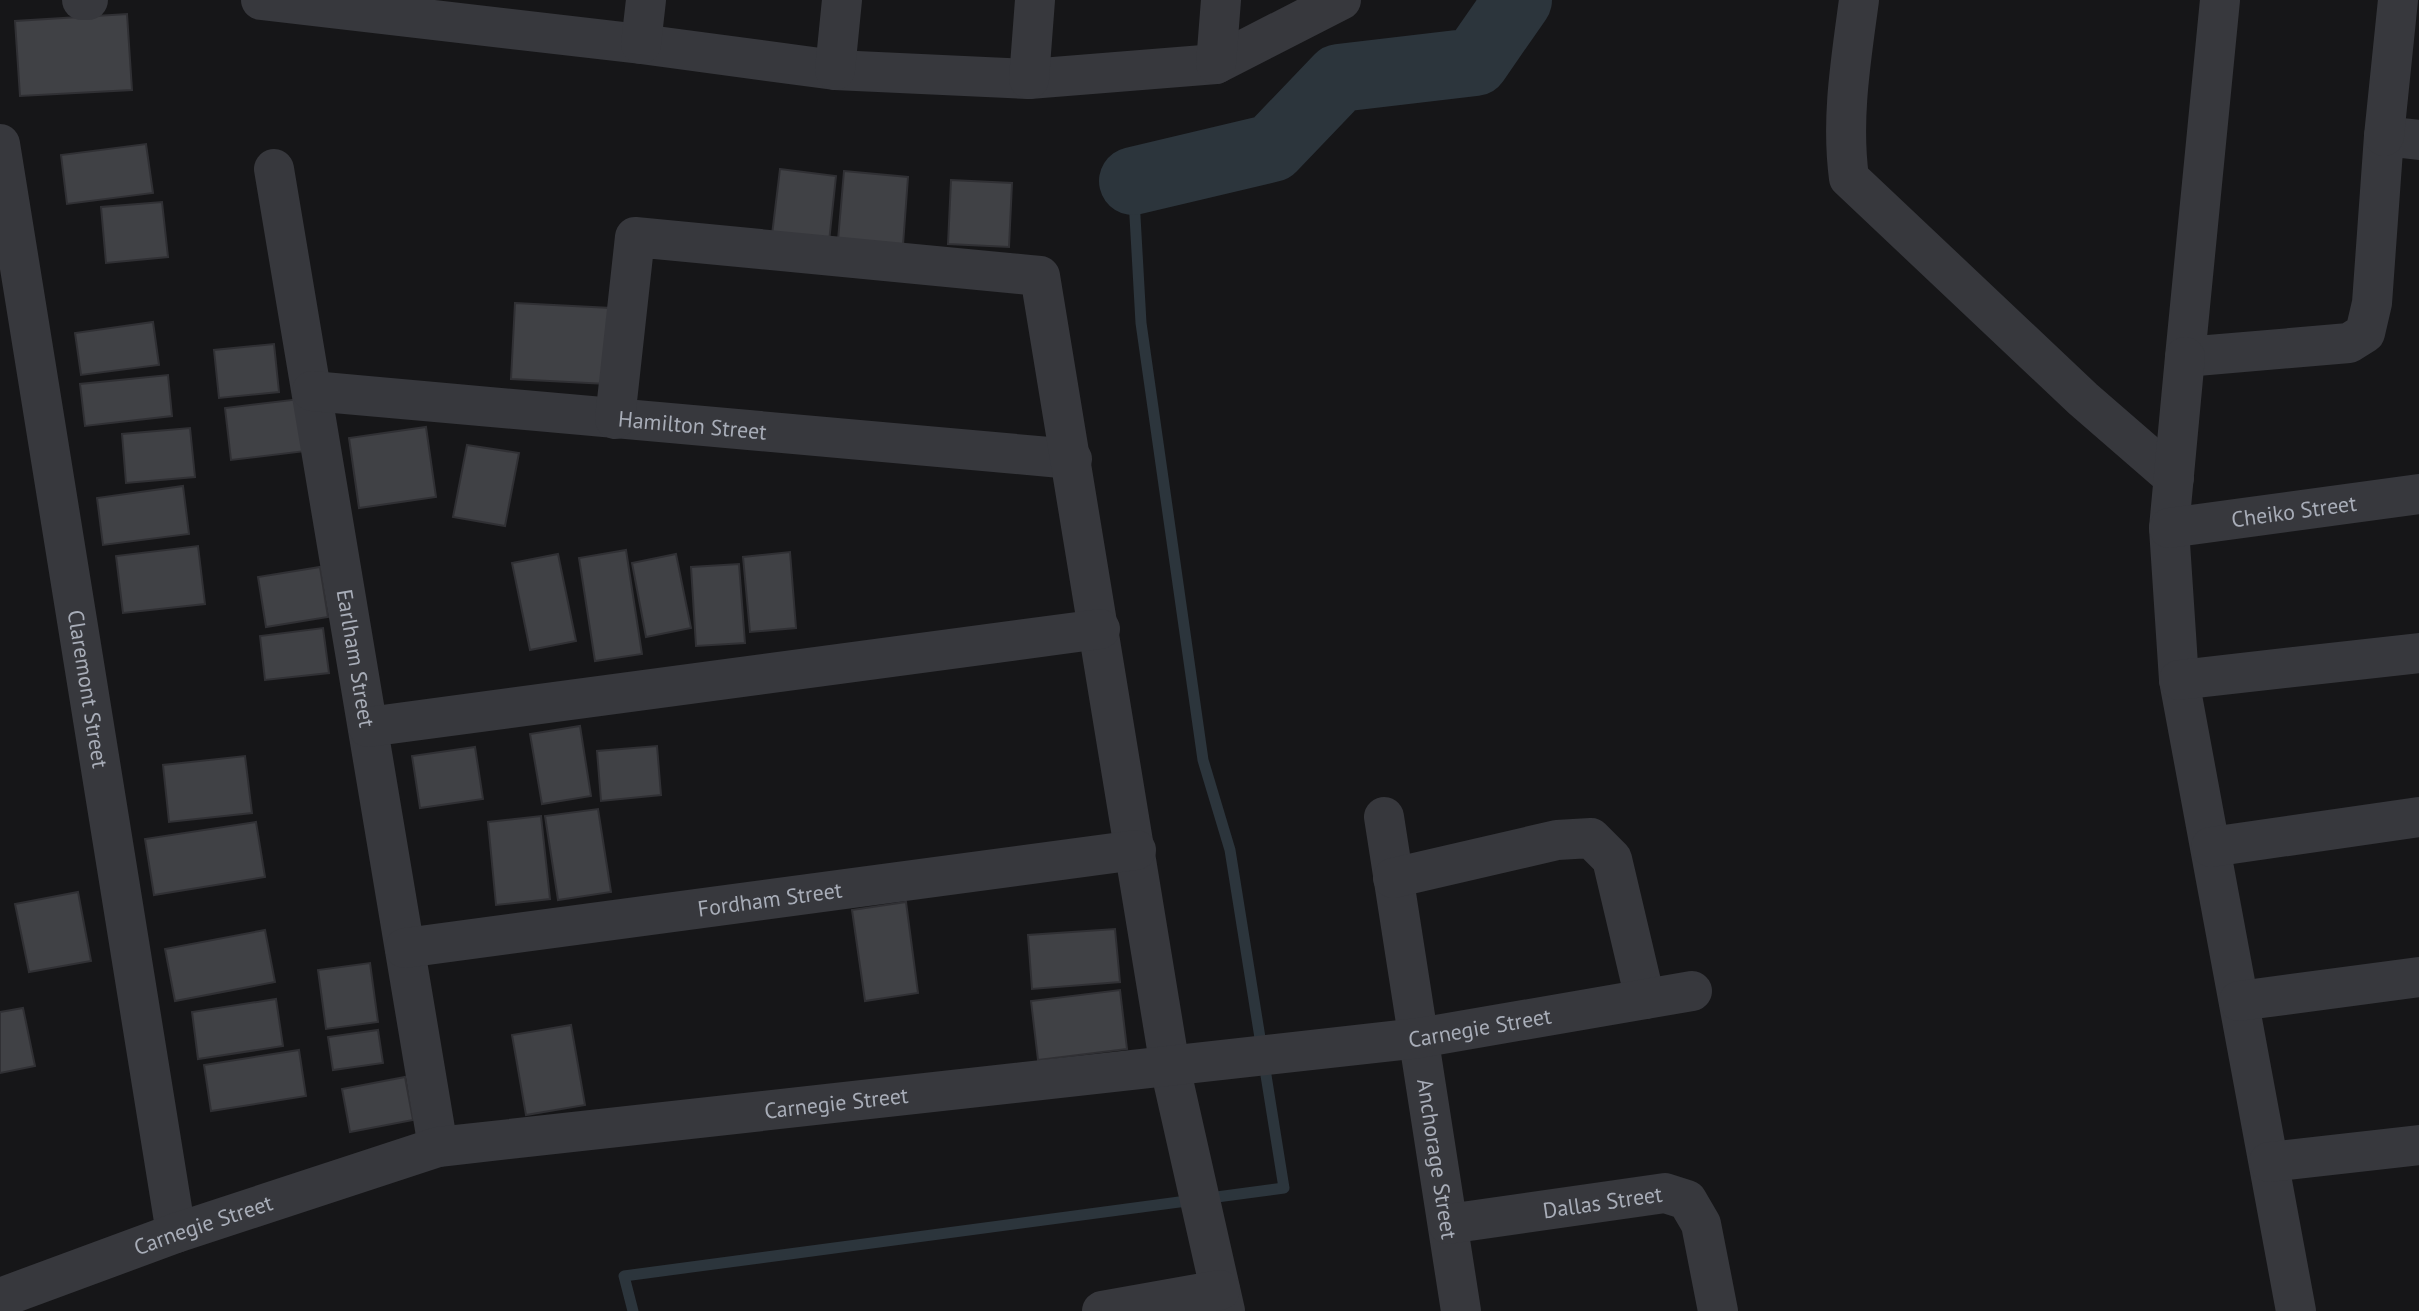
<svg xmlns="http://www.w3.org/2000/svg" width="2419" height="1311" font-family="'PT Sans',sans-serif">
  <rect width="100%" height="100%" fill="#161618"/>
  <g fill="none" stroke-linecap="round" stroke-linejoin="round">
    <path stroke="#2c353c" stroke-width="11" d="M633 1311 624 1276 1284 1188 1230 850 1203 760 1141 323 1133 181"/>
    <path stroke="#2c353c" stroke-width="68" d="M1133 181 1272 148 1339 78 1475 62 1518 0"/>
  </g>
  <g fill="#404145" stroke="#303034" stroke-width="2">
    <path d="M127 14 132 90 20 96 15 21Z"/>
    <path d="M146 144 153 193 67 204 61 155Z"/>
    <path d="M780 169 836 176 829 242 772 235Z"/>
    <path d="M844 171 908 177 903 245 838 240Z"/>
    <path d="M951 180 1012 183 1009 247 948 244Z"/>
    <path d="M162 202 168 257 106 263 101 207Z"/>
    <path d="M515 303 611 308 607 384 511 379Z"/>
    <path d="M153 322 159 365 81 375 75 333Z"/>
    <path d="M274 344 279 392 219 398 214 350Z"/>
    <path d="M168 375 172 416 85 426 80 384Z"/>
    <path d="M300 399 306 451 231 460 225 408Z"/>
    <path d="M426 427 436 497 359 508 349 438Z"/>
    <path d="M190 428 195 477 126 483 122 434Z"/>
    <path d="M467 445 519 453 505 526 453 517Z"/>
    <path d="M183 486 189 534 103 545 97 498Z"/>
    <path d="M198 546 205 604 123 613 116 556Z"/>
    <path d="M626 550 642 654 595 661 579 558Z"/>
    <path d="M790 552 796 628 750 632 743 557Z"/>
    <path d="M558 554 576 641 530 650 512 563Z"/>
    <path d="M676 554 691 628 646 637 632 563Z"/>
    <path d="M739 564 745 643 696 646 691 567Z"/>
    <path d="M320 567 328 617 266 627 258 577Z"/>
    <path d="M323 628 329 673 265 680 260 636Z"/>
    <path d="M580 726 591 796 542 804 530 734Z"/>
    <path d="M657 746 661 795 601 801 597 751Z"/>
    <path d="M475 747 483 799 420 808 412 756Z"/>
    <path d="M245 756 252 813 169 822 163 765Z"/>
    <path d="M598 809 611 892 558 900 545 816Z"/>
    <path d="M541 816 550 899 496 905 488 822Z"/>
    <path d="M256 822 265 877 154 895 145 839Z"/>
    <path d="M78 892 91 961 29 972 15 904Z"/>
    <path d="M906 902 918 993 865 1001 852 910Z"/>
    <path d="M1115 929 1120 982 1032 989 1028 935Z"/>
    <path d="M265 930 275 982 175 1001 165 949Z"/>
    <path d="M370 963 378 1022 326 1029 318 970Z"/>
    <path d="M1120 990 1127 1049 1038 1060 1031 1001Z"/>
    <path d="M276 999 283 1046 198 1059 192 1012Z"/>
    <path d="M23 1008 35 1066 0 1073V1012Z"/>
    <path d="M571 1025 585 1105 526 1115 512 1035Z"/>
    <path d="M378 1030 383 1063 333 1070 328 1037Z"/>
    <path d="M299 1050 306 1096 211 1111 204 1065Z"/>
    <path d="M405 1077 413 1120 350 1132 342 1089Z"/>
  </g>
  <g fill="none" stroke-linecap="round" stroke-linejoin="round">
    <g stroke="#37383d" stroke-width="40">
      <path d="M82 0H88"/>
      <path d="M261 0 641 44 835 70 1029 79 1216 64 1341 0"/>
      <path d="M1859 0C1851 60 1841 118 1849 178L2083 399 2174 478"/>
      <path d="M2220 0 2185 357 2349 343 2365 333 2372 303 2384 136 2419 140"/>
      <path d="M641 44 646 0"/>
      <path d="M1216 64 1221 0"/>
      <path d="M835 70 842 0"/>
      <path d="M1029 79 1035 0"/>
      <path d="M2384 136 2398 0"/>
      <path id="s1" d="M0 144 176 1233"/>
      <path id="s2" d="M274 169 438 1147"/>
      <path d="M2185 357 2169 528 2179 680 2296 1311"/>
      <path id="s3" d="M312 391 1072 459"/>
      <path d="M615 419 635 237 1040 276 1170 1067 1225 1311"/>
      <path id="s4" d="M2169 528 2419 494"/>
      <path d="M2179 680 2419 653"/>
      <path d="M368 727 1100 629"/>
      <path id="s5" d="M1384 817 1461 1311"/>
      <path d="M2211 847 2419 817"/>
      <path d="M1393 878 1557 840 1591 838 1612 859 1645 999"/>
      <path id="s6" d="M405 948 1136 850"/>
      <path d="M2239 1001 2419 977"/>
      <path d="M2269 1162 2419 1145"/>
      <path id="s7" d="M1448 1224 1665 1193 1687 1200 1701 1224 1718 1311"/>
      <path id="s8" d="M0 1298 176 1233 438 1147 1419 1038 1692 991"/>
      <path d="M1102 1311 1220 1290"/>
    </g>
  </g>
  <g text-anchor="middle" stroke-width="7" stroke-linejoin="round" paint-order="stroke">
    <g font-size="22" fill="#a8adb8" stroke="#111113">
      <text dy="8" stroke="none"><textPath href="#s3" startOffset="382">Hamilton Street</textPath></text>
      <text dy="8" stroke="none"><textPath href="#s4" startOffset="126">Cheiko Street</textPath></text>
      <text dy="8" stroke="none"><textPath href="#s2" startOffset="496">Earlham Street</textPath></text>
      <text dy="8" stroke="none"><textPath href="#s1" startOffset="552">Claremont Street</textPath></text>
      <text dy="8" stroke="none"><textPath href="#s6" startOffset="368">Fordham Street</textPath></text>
      <text dy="8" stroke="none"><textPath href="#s8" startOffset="1512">Carnegie Street</textPath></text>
      <text dy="8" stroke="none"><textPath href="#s8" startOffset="864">Carnegie Street</textPath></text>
      <text dy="8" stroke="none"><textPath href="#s5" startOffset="346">Anchorage Street</textPath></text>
      <text dy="8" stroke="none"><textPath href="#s7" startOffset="156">Dallas Street</textPath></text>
      <text dy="8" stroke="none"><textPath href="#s8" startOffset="216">Carnegie Street</textPath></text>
    </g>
  </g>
</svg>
